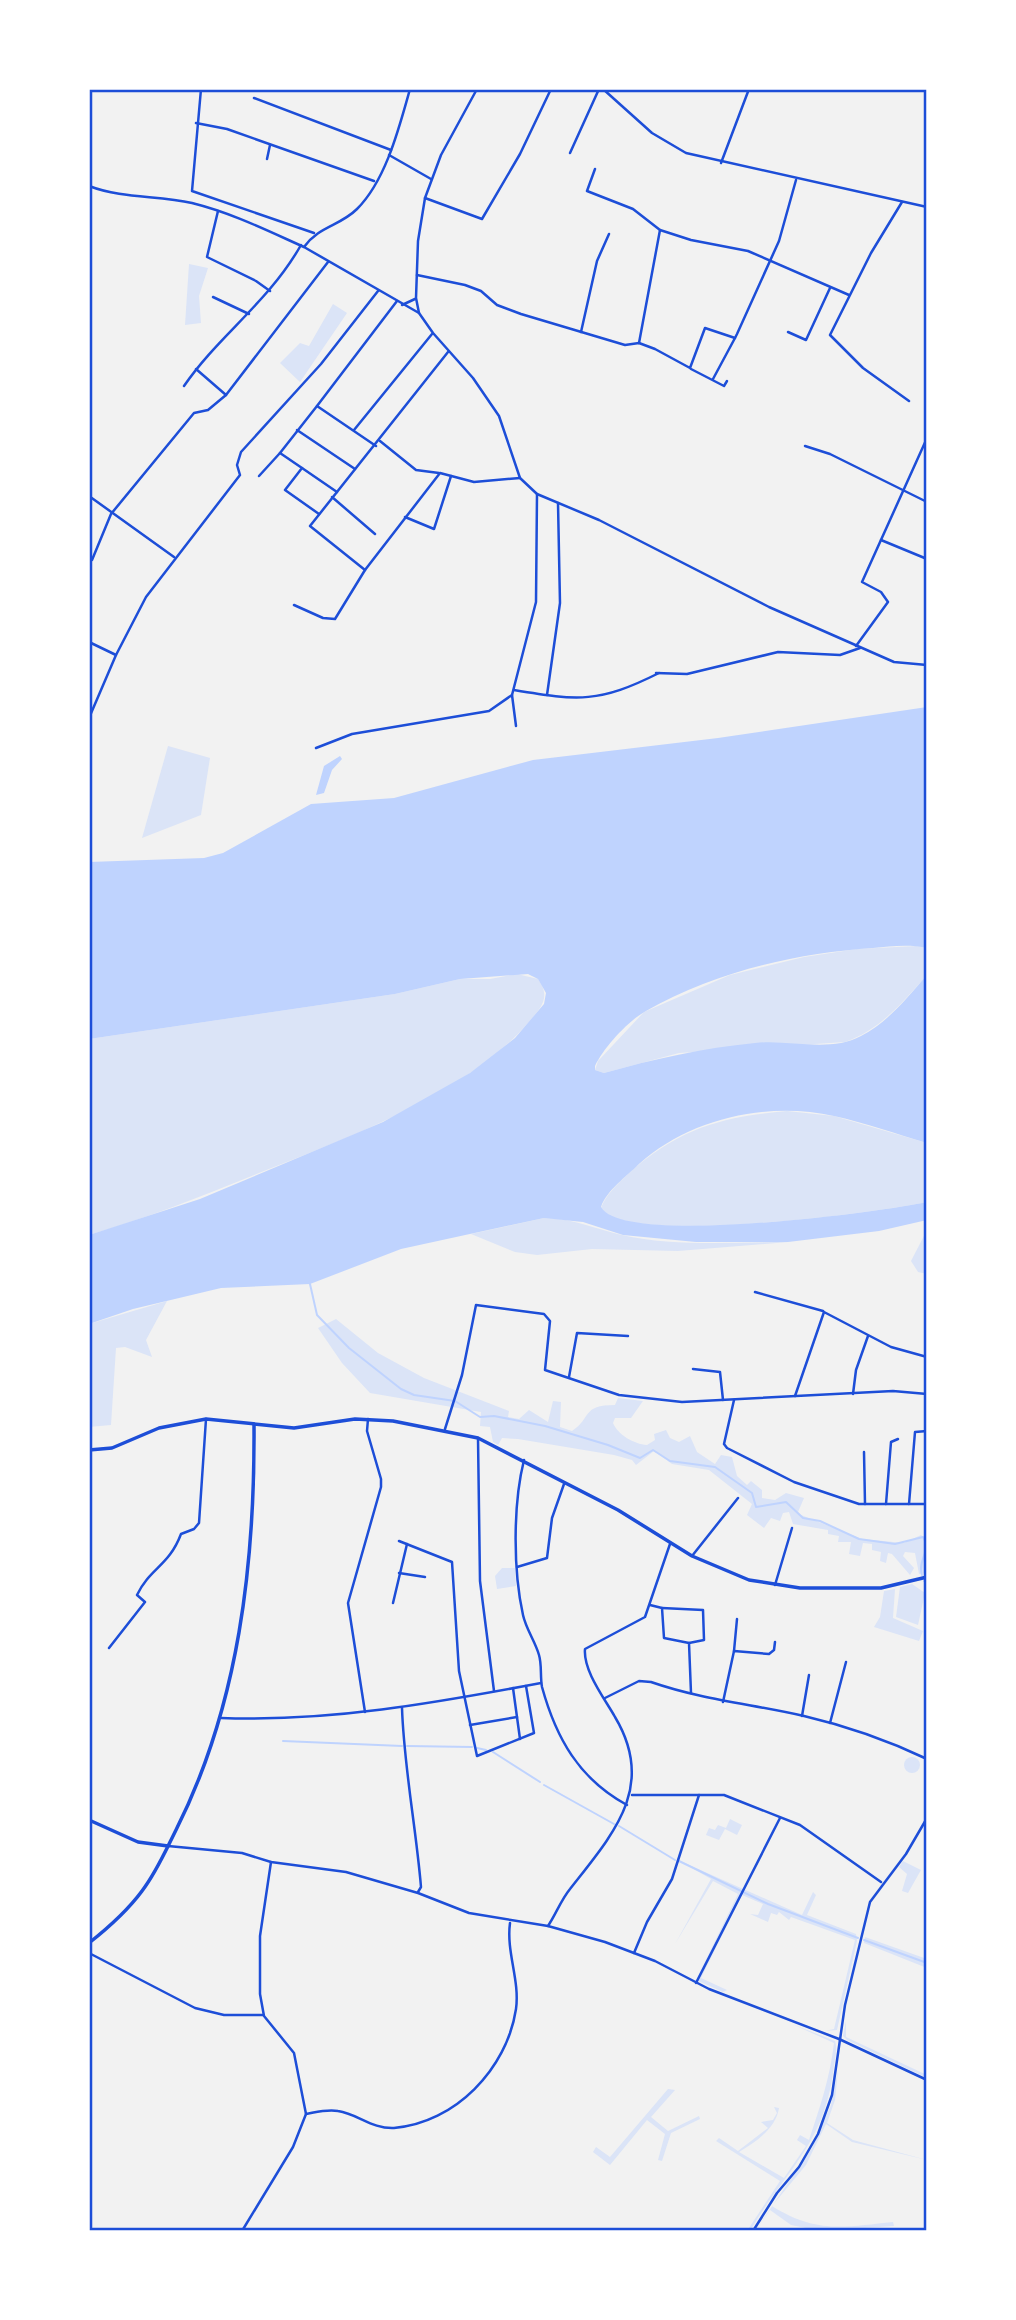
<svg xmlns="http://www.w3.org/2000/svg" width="1016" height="2320" font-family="'Open Sans',sans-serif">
  <rect width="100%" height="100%" fill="#f2f2f2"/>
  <g fill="#dbe4f7">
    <path d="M189 264 208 268 199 296 201 323 185 325Z"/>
    <path d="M333 304 347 313 300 382 280 363 300 343 309 346Z"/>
    <path d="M168 746 210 758 201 815 142 838Z"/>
    <path d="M916 946 927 948V975C903 1002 880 1030 845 1042L679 1053 604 1073 595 1070 598 1061 644 1012 730 975 804 957 857 949Z"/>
    <path d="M517 974 538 979C552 998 540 1009 527 1024 467 1093 353 1136 269 1169 210 1193 151 1217 89 1235V1039L395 994 460 979H490Z"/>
    <path d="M787 1111 834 1116 927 1143V1202C880 1212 624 1247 601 1208 606 1194 618 1184 628 1174 679 1128 721 1117 787 1111Z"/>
    <path d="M544 1218C572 1218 595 1229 622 1235 675 1247 734 1242 788 1242L678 1251 592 1249 537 1255 515 1252 471 1234Z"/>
    <path d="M927 1230V1274L918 1272 911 1261Z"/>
    <path d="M167 1301 146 1340 152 1357 125 1347 116 1348 111 1425 89 1427V1324Z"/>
    <path d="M336 1319 378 1353 424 1378 509 1411 508 1417 519 1419 529 1410 548 1422 553 1401 561 1402 560 1427 572 1431C592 1418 581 1405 615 1405L618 1398 643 1401 631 1418H615L613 1423C618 1435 634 1444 647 1445L655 1440 654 1434 666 1430 670 1438 679 1442 690 1436 697 1452 715 1464 721 1455 732 1457 737 1476 747 1485 751 1481 762 1490V1498L775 1500 786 1493 804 1498 798 1512 801 1515 862 1539 904 1543 921 1535 927 1540V1573L919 1574 915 1553 905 1552 903 1556 914 1568 910 1575 892 1554 888 1553 886 1563 880 1561 881 1552 872 1550V1544L863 1543 860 1556 849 1554 851 1542H838L839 1536 828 1534V1530L793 1524 789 1512 783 1513 780 1521 771 1518 764 1528 747 1515 752 1504 709 1470 672 1464 654 1451 636 1465 632 1460 614 1455 518 1439 502 1438 498 1445 493 1442 490 1427 480 1426 481 1412 370 1393 342 1363 318 1328Z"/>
    <path d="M502 1568H515L516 1586 497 1589 495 1576Z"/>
    <path d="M912 1584 925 1593 918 1625 896 1617 900 1587Z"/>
    <path d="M895 1589 893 1618 923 1631 919 1641 874 1627 880 1617 884 1591Z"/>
    <circle cx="912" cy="1765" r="8"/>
    <path d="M730 1819 742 1825 737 1835 725 1829 719 1840 706 1835 709 1828 715 1830 718 1825 726 1828Z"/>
    <path d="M678 1860 802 1915 813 1892 816 1895 807 1915 856 1934 857 1941 837 2030 824 2031 834 2029 855 1940 791 1917 789 1920 779 1912 777 1915 771 1913 768 1922 750 1914 758 1915 763 1904 742 1895 701 1978 727 1990 723 1992 696 1980 738 1894 713 1881 675 1944 711 1879Z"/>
    <path d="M903 1861 921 1870 908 1893 902 1891 907 1874 899 1867Z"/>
    <path d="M865 1937 927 1959V1968L864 1943Z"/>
    <path d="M846 2021V2037L927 2075V2078L847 2040 843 2036Z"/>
    <path d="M792 2024 835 2041C838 2050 834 2063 833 2073 823 2146 784 2172 750 2231H747L780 2181 716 2141 719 2138 738 2151 768 2128 761 2122 773 2120 777 2113 774 2107 779 2108C776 2128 756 2142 739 2152L784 2178 806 2146 797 2140 800 2135 809 2140C820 2107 830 2078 834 2043Z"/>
    <path d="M838 2070 835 2100 827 2123 853 2140 927 2160 852 2142 826 2124 806 2165 772 2206C816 2234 845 2227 893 2222L894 2226 821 2231 791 2225 770 2210 755 2231 812 2148 831 2105Z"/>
    <path d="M668 2089 675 2090 651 2117 668 2131 699 2116 700 2119 671 2133 662 2161 658 2160 665 2134 647 2120 610 2165 593 2152 596 2147 610 2157Z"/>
  </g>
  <g fill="#bfd3fe">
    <path d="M927 707V948C910 944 891 946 873 948 796 953 714 972 646 1011 628 1021 604 1047 595 1066V1070L604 1073C654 1059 703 1048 755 1043 788 1039 830 1053 861 1036 888 1022 907 998 927 975V1143C896 1134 866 1123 834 1116 768 1101 690 1118 639 1164 626 1177 607 1190 601 1207 623 1247 881 1212 927 1202V1220L879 1231 788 1242H696L623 1235 583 1222 544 1218 401 1249 310 1284 221 1288 133 1309 89 1324V1235L200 1199 383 1122 470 1073 515 1038 544 1004 546 993 538 979 528 974 460 979 395 994 89 1039V862L204 858 223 853 311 804 394 798 533 760 718 738Z"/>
    <path d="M340 756 342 759 332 770 324 793 316 795 324 766Z"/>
  </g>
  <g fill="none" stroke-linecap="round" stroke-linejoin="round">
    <g stroke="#bfd3fe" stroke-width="2">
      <path d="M310 1284 317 1315 349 1348 401 1389 414 1395 455 1401 480 1417 494 1416 545 1426 608 1445 640 1458 653 1450 670 1461 715 1467 752 1493 756 1507 786 1502 803 1518 820 1521 859 1539 895 1544 923 1537C932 1550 917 1561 922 1575"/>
      <path d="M924 1581 927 1583"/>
      <path d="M283 1741 402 1746"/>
      <path d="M407 1746 472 1747"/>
      <path d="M477 1748 486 1750"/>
      <path d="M493 1752 540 1782"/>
      <path d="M544 1785 614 1824"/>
      <path d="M619 1826 675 1860"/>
      <path d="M679 1861 768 1904 858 1938"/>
      <path d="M864 1940 927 1963"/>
    </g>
    <g stroke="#1d4ed8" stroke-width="2.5">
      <path d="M201 89 192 191 314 233"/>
      <path d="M410 89C399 128 386 180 357 209 340 226 319 226 304 247L419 313"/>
      <path d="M477 89 441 155 425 198 418 241 416 298 419 313 433 333 473 378 499 416 520 478 537 494 599 520 769 607 894 662 927 665"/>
      <path d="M603 89 652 133 686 153 927 207"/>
      <path d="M677 90 678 89"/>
      <path d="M254 98 391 150"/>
      <path d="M196 123 227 129 374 181"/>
      <path d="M570 153 599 89"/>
      <path d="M389 155 431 179"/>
      <path d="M267 159 270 145"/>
      <path d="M721 163 749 89"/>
      <path d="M595 169 587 191 633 209 660 230 691 240 748 251 849 295"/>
      <path d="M89 186C123 199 158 195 192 203 232 213 266 230 304 247"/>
      <path d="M425 198 482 219 520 154 551 89"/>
      <path d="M902 202 871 253 830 335 863 368 909 401"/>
      <path d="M218 211 207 257 256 281 270 291"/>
      <path d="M417 275 465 285 481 291 497 305 521 314 625 345 639 343 655 349 690 368 705 328 735 338 737 334 779 241 796 180"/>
      <path d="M213 297 249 314"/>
      <path d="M402 305 415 299"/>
      <path d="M581 332 597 261 609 234"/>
      <path d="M788 332 806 340 830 288"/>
      <path d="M639 343 660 230"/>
      <path d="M196 369 226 395 328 262"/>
      <path d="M691 369 724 386 727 381"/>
      <path d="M713 379 735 338"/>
      <path d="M184 386C219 335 268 303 301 245"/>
      <path d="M317 406 397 301"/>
      <path d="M297 430 355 469"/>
      <path d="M354 430 432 334"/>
      <path d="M380 441 416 470 439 473"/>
      <path d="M805 446 830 454 927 502"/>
      <path d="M302 468 337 492"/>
      <path d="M259 476 280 453"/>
      <path d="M89 496 174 557"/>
      <path d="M332 497 375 534"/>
      <path d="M319 514 285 490 302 468 280 453 317 406 376 446"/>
      <path d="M405 517 434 529 451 476"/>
      <path d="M881 540 927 559"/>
      <path d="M92 560 111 514 194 413 208 410 226 395"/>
      <path d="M365 570 310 526 448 352"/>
      <path d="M294 605 323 618 335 619 365 570 440 473 474 482 520 478"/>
      <path d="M89 642 116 655"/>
      <path d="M856 646 888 602 881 592 862 582 927 438"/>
      <path d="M656 673 687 674 778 652 840 655 860 648"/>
      <path d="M514 690C579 701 599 703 659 673"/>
      <path d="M512 695 516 726"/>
      <path d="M547 695 560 603 558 503"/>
      <path d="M89 718 116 655 146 597 240 475 237 465 241 452 321 364 378 291"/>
      <path d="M316 748 352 734 489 711 512 695 536 602 537 494"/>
      <path d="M755 1292 823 1311"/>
      <path d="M693 1369 720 1372 723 1400"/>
      <path d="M569 1377 577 1333 628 1336"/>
      <path d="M853 1394 856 1370 868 1336"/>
      <path d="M795 1396 824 1312 891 1347 927 1357"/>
      <path d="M734 1400 724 1444 727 1448 794 1482 859 1504H927"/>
      <path d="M445 1429 462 1375 476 1305 544 1314 550 1321 545 1370 619 1395 682 1402 893 1391 927 1394"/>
      <path d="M478 1438 480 1581 494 1691"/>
      <path d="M864 1452 865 1504"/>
      <path d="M524 1460C513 1504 513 1570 523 1615 526 1629 535 1641 539 1655 542 1665 540 1676 542 1687 556 1738 579 1779 627 1805"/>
      <path d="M886 1504 891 1442 898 1439"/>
      <path d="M909 1504 915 1432 927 1431"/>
      <path d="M399 1541 452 1562 459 1671 477 1756 534 1733 526 1686"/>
      <path d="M692 1556 738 1498"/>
      <path d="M517 1567 547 1558 552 1518 564 1484"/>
      <path d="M399 1573 425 1577"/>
      <path d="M775 1585 792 1528"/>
      <path d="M393 1603 407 1544"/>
      <path d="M650 1605 662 1608 664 1638 689 1643 691 1693"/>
      <path d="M662 1608 703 1610 704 1640 689 1643"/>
      <path d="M109 1648 145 1602 137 1595C150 1568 169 1566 181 1534L194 1529 199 1523 206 1419"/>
      <path d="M734 1651 737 1619"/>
      <path d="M513 1688 520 1739"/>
      <path d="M605 1698 639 1681 651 1682C703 1700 752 1704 804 1716 847 1726 887 1740 927 1759"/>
      <path d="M723 1702 734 1651 769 1654 774 1650 775 1642"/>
      <path d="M402 1708C404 1768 416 1827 421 1887L418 1892"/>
      <path d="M365 1712 348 1603 381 1487V1479L367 1431 368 1419"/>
      <path d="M802 1716 809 1675"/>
      <path d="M221 1718C329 1722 435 1703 541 1683"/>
      <path d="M830 1723 846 1662"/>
      <path d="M470 1725 517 1717"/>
      <path d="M632 1795H724L800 1825 881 1882"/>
      <path d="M168 1846 242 1853 271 1862 346 1872 418 1893 469 1913 548 1926 605 1942 655 1961 709 1989 839 2039 927 2080"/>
      <path d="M548 1926C556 1914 561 1900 570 1889 613 1834 657 1787 615 1717 605 1699 583 1671 585 1649L645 1617 670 1544"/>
      <path d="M89 1953 195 2008 224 2015H263"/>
      <path d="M634 1953 647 1922 672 1879 699 1795"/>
      <path d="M696 1983 780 1818"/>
      <path d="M306 2114C317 2112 327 2109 338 2111 358 2114 372 2129 394 2128 455 2123 507 2069 516 2009 520 1980 506 1952 510 1923"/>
      <path d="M242 2231 293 2147 306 2114 294 2053 264 2016 260 1994V1936L271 1862"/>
      <path d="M753 2231 777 2193 799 2167 818 2134 832 2095 845 2005 870 1902 906 1854 927 1818"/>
    </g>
    <g stroke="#1d4ed8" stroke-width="3.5">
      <path d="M89 1450 112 1448 159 1428 206 1419 294 1428 355 1419 393 1421 478 1438 618 1510 692 1556 749 1580 800 1588H881L927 1577"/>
      <path d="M89 1820 138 1842 168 1846"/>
      <path d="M89 1943C108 1928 128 1910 142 1891 156 1873 166 1850 176 1830 239 1705 255 1563 254 1425"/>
    </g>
  </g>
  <rect width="1016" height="2320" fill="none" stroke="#ffffff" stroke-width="182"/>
  <rect x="91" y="91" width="834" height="2138" fill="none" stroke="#1d4ed8" stroke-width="2.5"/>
</svg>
